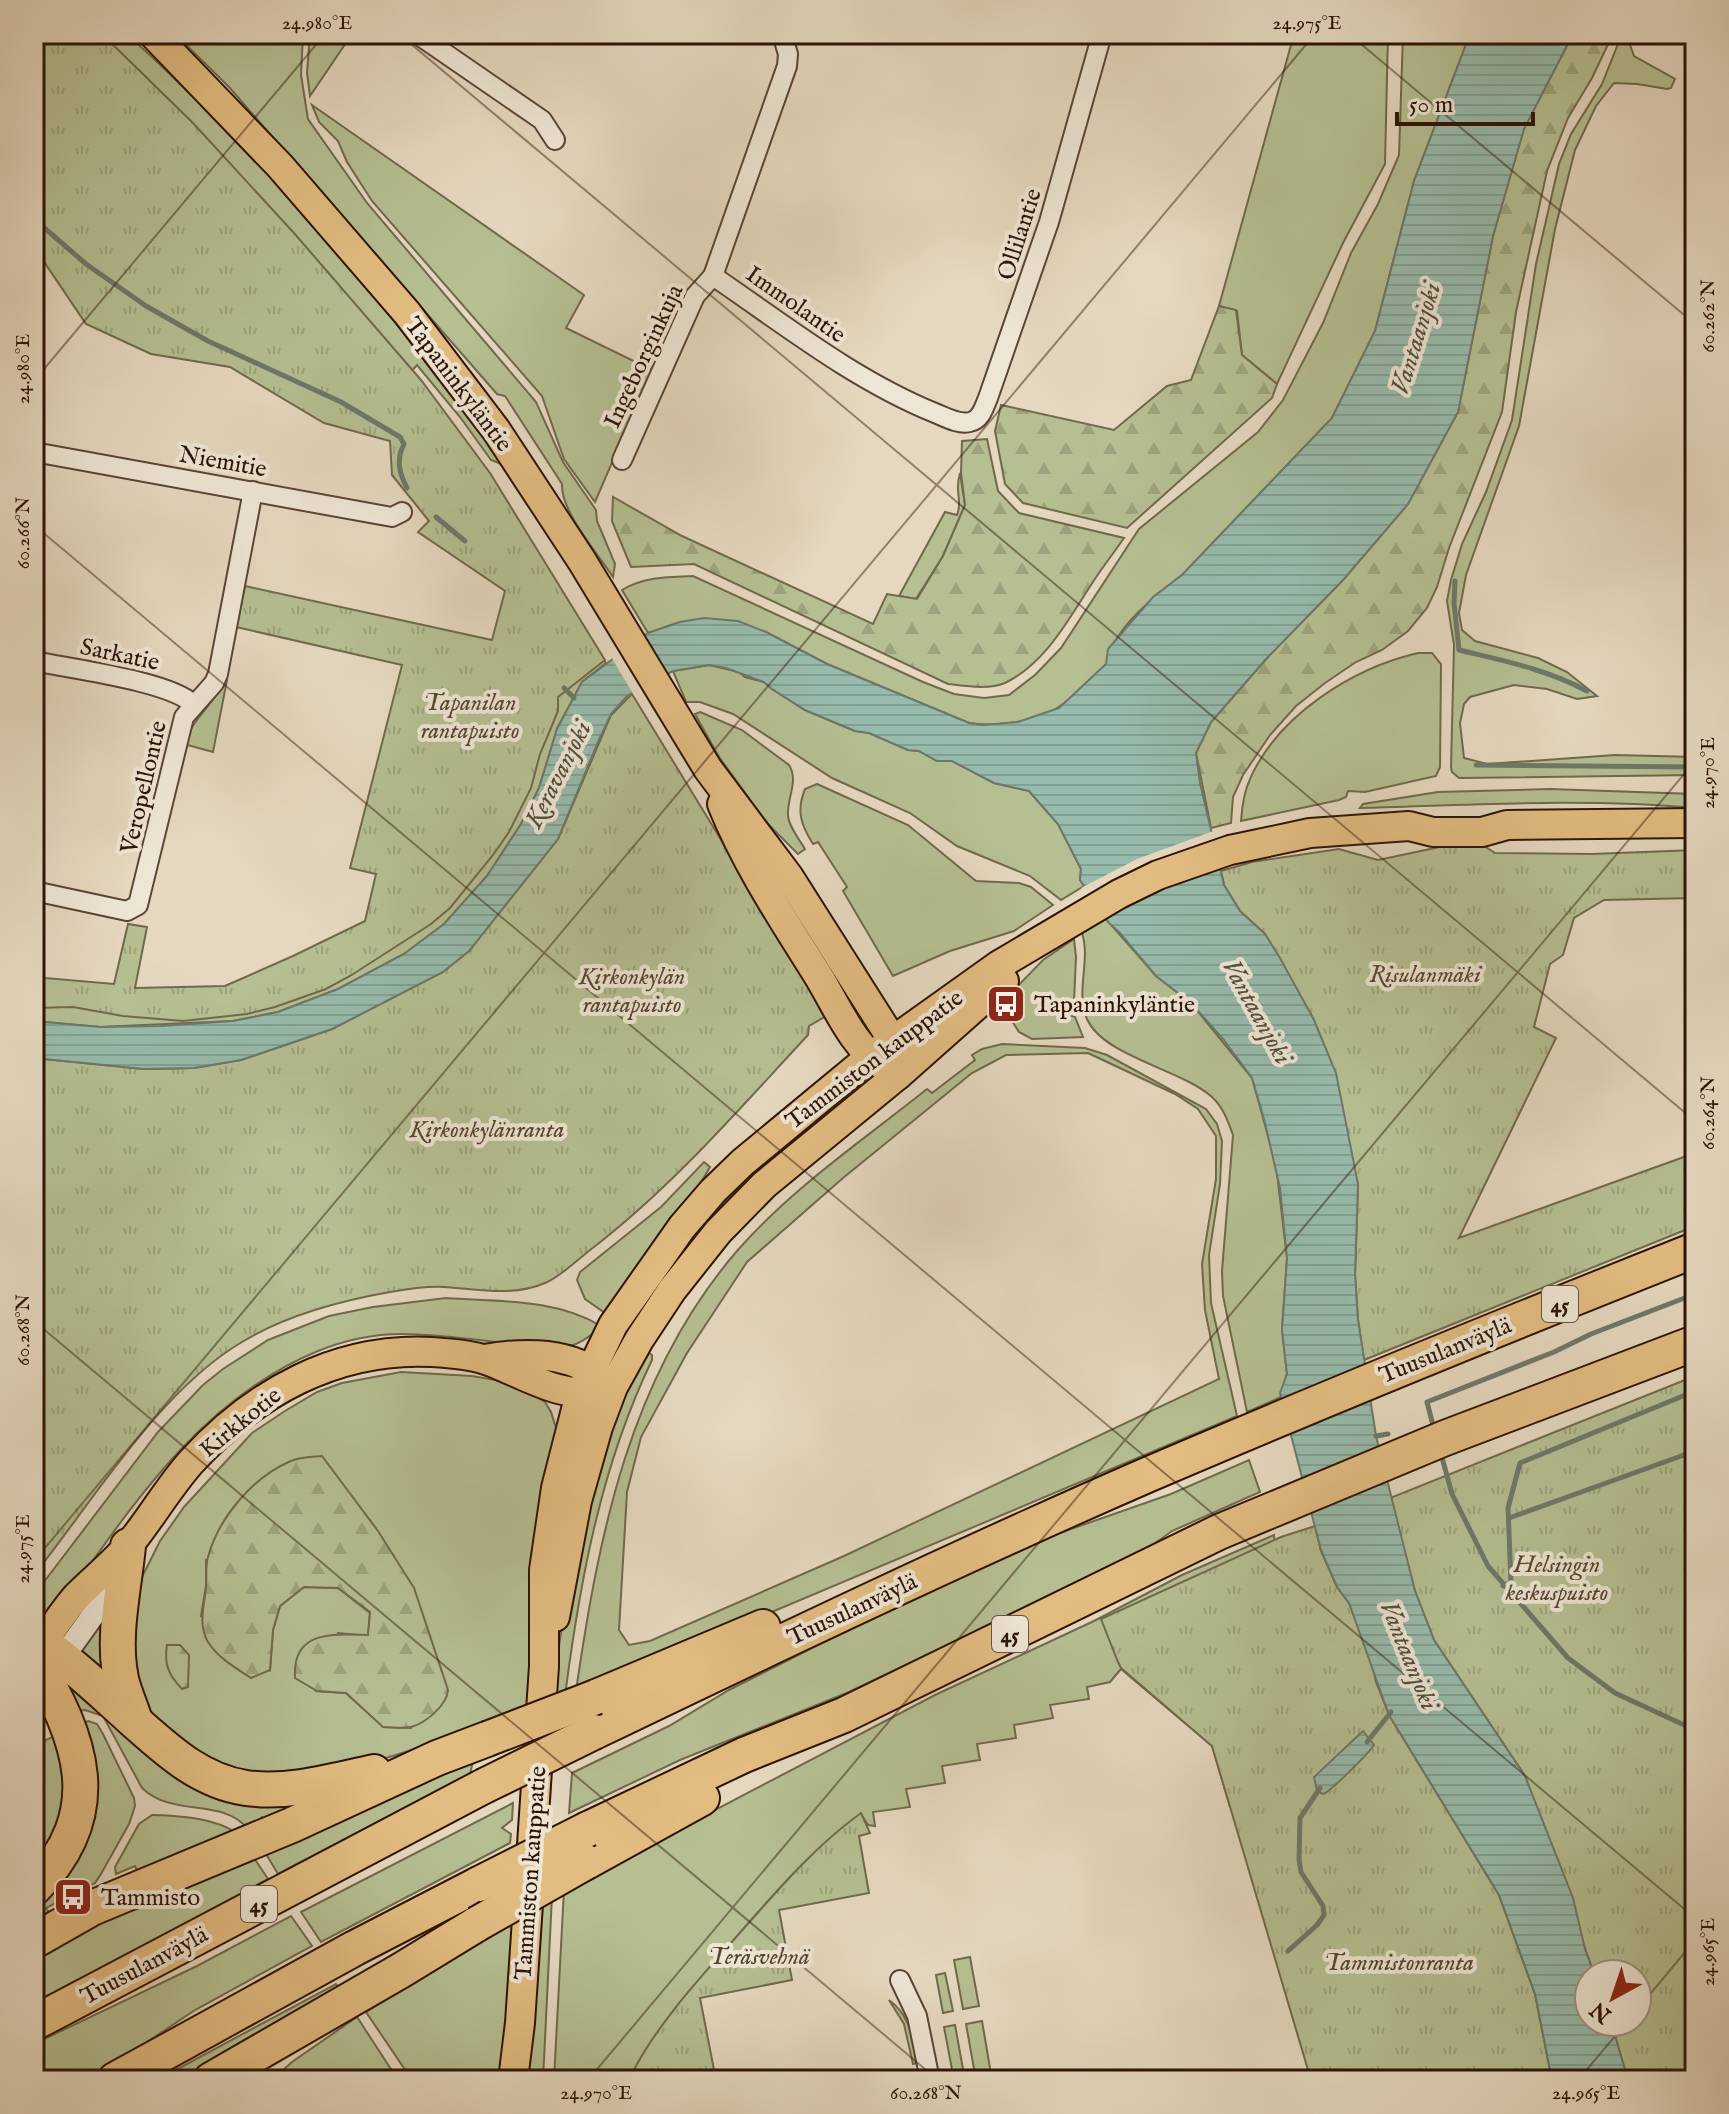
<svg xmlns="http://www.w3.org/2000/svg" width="1729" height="2114" font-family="'IM FELL English',serif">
  <defs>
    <pattern id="forest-firs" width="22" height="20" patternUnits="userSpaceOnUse" patternTransform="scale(2)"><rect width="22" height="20" fill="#b5bf92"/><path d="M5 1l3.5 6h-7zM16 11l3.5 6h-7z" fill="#9ca37c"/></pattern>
    <pattern id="park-tufts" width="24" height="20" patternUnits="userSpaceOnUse" patternTransform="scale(2)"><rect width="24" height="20" fill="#b5bf92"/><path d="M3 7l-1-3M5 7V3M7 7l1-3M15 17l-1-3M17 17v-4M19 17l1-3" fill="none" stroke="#9ca37c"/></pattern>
    <pattern id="water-rules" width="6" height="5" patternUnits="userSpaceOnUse" patternTransform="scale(2)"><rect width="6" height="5" fill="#97bbac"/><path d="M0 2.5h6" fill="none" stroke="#82a092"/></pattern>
  </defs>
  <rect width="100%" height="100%" fill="#e5d8bf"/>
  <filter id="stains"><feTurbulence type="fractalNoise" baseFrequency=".0025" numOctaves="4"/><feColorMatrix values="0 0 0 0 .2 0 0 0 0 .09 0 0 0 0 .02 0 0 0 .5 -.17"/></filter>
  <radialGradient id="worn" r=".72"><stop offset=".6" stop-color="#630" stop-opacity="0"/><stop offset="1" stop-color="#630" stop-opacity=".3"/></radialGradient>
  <g fill="#b5bf92" stroke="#71694c" stroke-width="2" fill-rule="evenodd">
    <path d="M45 34H127C269 163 391 310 504 465L491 460 460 417 417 365 408 375Z"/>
    <path d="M175 34H303L301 75 308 119 367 203 536 402 563 462 596 510 597 521 615 564 613 577C598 554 560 510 562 484L505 396 497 394 229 87Z"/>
    <path d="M310 34H352L310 96 307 73Z"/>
    <path d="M1294 34H1388L1385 164 1343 243 1277 384 1242 355 1237 311 1219 306Z"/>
    <path d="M1403 34H1470L1414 181 1375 331 1332 418 1182 575C1156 595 1111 630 1107 664 1092 677 1077 695 1060 706 1039 722 995 727 969 723L827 664 766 632 680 622 648 633 622 590C644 577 667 577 693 576L923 682 954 694 984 698 1009 695 1035 675 1061 648 1139 529 1258 432 1283 400 1323 323 1351 253 1378 204 1399 155Z"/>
    <path d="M1622 34H1631L1629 42 1634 56 1675 79 1671 88 1667 89 1637 84 1614 83 1596 106 1575 150 1555 229 1519 426 1466 575 1459 613 1462 630 1475 641 1538 658 1567 672 1597 696 1577 699 1547 689 1514 685 1470 697 1464 704 1460 723 1464 758 1487 764 1615 755 1695 757V775L1459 778 1452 772 1451 767 1454 645 1447 601 1451 580 1462 544 1486 492 1512 420 1536 264 1559 164 1571 134 1602 84Z"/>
    <path d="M312 105 584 295 566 328 652 370 595 502 564 459 542 396 372 201 347 162 338 141 319 122Z"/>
    <path d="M960 473 965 505 943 556 916 599 899 596 945 512 957 515C963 500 954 492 960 473Z"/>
    <path d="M583 627 606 663 582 682 557 729 539 788 521 824 487 876 444 924 404 954 338 989 278 1012 233 1021 100 1027 34 1021V997L175 1006 370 946Z"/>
    <path d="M1418 653H1432L1441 664 1440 767 1436 776 1365 792 1348 791 1346 797 1339 800 1241 821C1242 807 1244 792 1250 779 1278 715 1353 668 1418 653Z"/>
    <path d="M709 665 739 672 745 677 764 682 772 689 805 710 855 731 869 733 908 750 919 751 937 761H952L994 783 1029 791 1058 824 1081 869 1080 880 1084 886 1061 900 1030 876 957 846 910 813 832 778 733 714 700 702H686L673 671Z"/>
    <path d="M225 679 227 680 213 752 184 744C192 718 216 703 225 679Z"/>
    <path d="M700 712 742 730 789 765C799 781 787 797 788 815 788 825 799 839 805 849L798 854 767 823 719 757 695 714Z"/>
    <path d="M817 784 908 825 976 881 1019 883 1031 887 1053 905 1014 931 950 951 893 976 843 891 847 887 818 842 813 844C801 825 796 811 805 789Z"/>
    <path d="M1550 789 1695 794V808C1584 798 1472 805 1360 808L1363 804 1438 792Z"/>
    <path d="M1106 919 1156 976 1191 1003 1252 1078 1276 1165 1287 1258 1282 1330 1287 1374 1281 1397 1247 1412 1223 1296 1222 1271 1233 1135C1228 1121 1223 1107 1212 1097 1181 1069 1104 1057 1087 1019 1075 992 1091 961 1082 933Z"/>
    <path d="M1074 939 1076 957 1074 1002 1064 1005V1013L1075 1017 1083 1037 1032 1039 1019 1032 1005 1010 1019 997 1013 991 1043 960Z"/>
    <path d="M1002 1044 1085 1048 1107 1055 1206 1109 1217 1124 1222 1141 1220 1184 1209 1255 1211 1303 1237 1416 696 1644 576 1691C599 1533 630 1375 737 1251 792 1188 862 1141 927 1089L932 1093 975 1060 972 1055 982 1049ZM1088 1053 1175 1094 1198 1109 1216 1136V1179L1202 1264 1205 1310 1219 1379 844 1556 650 1641 629 1645 619 1630 627 1492 641 1437 687 1353 747 1262 843 1178 972 1073 1006 1055Z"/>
    <path d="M704 1162 710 1167 689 1203 608 1315 585 1299 577 1280 580 1272 661 1207Z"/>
    <path d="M446 1298C498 1302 555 1298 601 1326 591 1336 579 1345 565 1347 545 1350 524 1346 504 1343 470 1339 436 1334 401 1334 373 1334 343 1341 318 1351 186 1405 115 1534 34 1643V1595L158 1432 203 1385 223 1369 268 1340 329 1316 373 1307Z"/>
    <path d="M645 1350 652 1355V1360C601 1466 580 1580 565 1696L551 1701C563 1613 578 1525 605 1440 615 1410 632 1380 645 1350Z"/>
    <path d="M401 1372 472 1376 513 1383 545 1402 551 1412 557 1431 539 1539 527 1709 469 1732 383 1759 271 1777 219 1768 157 1724 145 1705 130 1666 136 1589 160 1541 184 1507 252 1433 285 1411 317 1392 342 1383ZM206 1560 414 1588 411 1728 384 1727 346 1693 316 1691 338 1633 368 1636 370 1613 338 1588 304 1587 280 1606 273 1630 270 1670 201 1616 206 1586Z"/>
    <path d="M1249 1460 1260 1492 1172 1531 1122 1567 1017 1612 849 1692 680 1760 569 1813 572 1773 669 1726 729 1690 818 1645 955 1580 1054 1535 1171 1494Z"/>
    <path d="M1274 1535 1278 1572 1230 1807 1212 1746 1121 1669 1110 1682 1087 1687 1089 1699 1050 1705 1053 1718 1014 1725 1016 1738 977 1744 980 1760 942 1766 945 1783 906 1789 910 1807 873 1812 875 1826 868 1825 861 1814C811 1850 771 1897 731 1943 696 1983 652 2031 629 2080H554L564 1889 935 1695 1094 1621 1182 1575Z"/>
    <path d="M111 1605 115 1684 77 1652Z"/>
    <path d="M64 1679 161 1758 331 1791 268 1823 262 1817 256 1826 248 1829C222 1797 173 1818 142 1788L103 1716 85 1710 74 1711Z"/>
    <path d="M88 1721 97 1724 103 1734 134 1798 135 1806 129 1824 101 1874 95 1883 77 1892 74 1888 64 1894 65 1898 46 1908 51 1915 34 1927V1902L49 1887 80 1725Z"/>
    <path d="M60 1733 70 1782 59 1831 34 1872V1746Z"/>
    <path d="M474 1757 470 1774 278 1874 263 1849Z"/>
    <path d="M513 1803 512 1820 502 1828 511 1834 510 1843 321 1942 301 1912Z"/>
    <path d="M152 1815C179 1816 215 1817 238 1834L138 1874 135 1866 116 1874 115 1867 139 1824Z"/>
    <path d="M250 1852 268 1879 34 2006V1952Z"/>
    <path d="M552 1896 543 2080H526L540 1903Z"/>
    <path d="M291 1916 312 1946 195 2010 90 2080H34V2044L197 1966Z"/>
    <path d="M516 1918 505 2057 500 2080H412L366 2012Z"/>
    <path d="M970 1957 979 2006 963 2009 954 1960Z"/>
    <path d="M945 1973 953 2011 943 2013 936 1975Z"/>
    <path d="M336 1984 343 1993 196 2080H157Z"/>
    <path d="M889 2000C911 2016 912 2038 917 2063L913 2064 904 2024Z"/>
    <path d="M357 2017 398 2080H272L292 2062Z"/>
    <path d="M982 2021 992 2080H976L966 2024Z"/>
    <path d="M955 2025 965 2080H954L944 2027Z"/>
  </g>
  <g fill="url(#forest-firs)" stroke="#71694c" stroke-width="2">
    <path d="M1573 34H1613L1592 78 1568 118 1547 171 1516 312 1502 412 1449 548 1437 587 1427 608 1408 631 1382 650 1356 662 1325 683 1296 706 1270 735 1243 775 1233 797 1231 823 1211 828 1196 753 1211 722 1267 658 1343 580 1408 504 1458 412 1493 236 1524 128Z"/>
    <path d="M1219 306 1236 310 1242 355 1277 384 1272 398 1127 528 1023 503 1005 484 995 431 1001 405 1114 430 1167 386 1191 380Z"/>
    <path d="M987 439 998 491 1019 513 1124 538C1113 554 1101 569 1091 585 1068 620 1045 664 1005 683 988 690 966 686 948 684L694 564 631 567 612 521 613 497 682 536 873 624 887 594 917 599 943 556 965 505 961 473 962 441Z"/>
    <path d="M322 1456 378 1531 414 1588 448 1690C447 1705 426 1723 411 1727 403 1729 392 1727 383 1727L346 1693 317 1691 295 1678C292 1630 333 1634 368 1635L370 1612 338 1588 304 1587 280 1606 273 1630 270 1670 251 1678C236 1668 218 1658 208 1642 198 1625 204 1606 206 1588 207 1578 205 1566 208 1557 219 1517 253 1477 291 1461 300 1457 312 1457 322 1456Z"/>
    <path d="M167 1645H180L189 1655 188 1687 182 1689C168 1674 164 1664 167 1645Z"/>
  </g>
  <g fill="url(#park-tufts)" stroke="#71694c" stroke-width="2">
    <path d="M34 34H102L193 123 294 233 421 380 490 473 605 660 558 697V711L540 754 531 788 509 832 493 855 450 908 431 924 350 976 326 989 275 1007 247 1014 183 1021 123 1016 73 1007 34 1008V977L114 984 128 924 147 927 135 988 225 986 293 956 365 921 376 874 350 868 402 665 236 627 245 586 492 640 505 591 418 532 429 521 392 475 390 441 324 423 230 367 151 354 86 324 34 247Z"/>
    <path d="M632 694 828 1015 809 1026 808 1035C739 1109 674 1185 594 1247 579 1258 562 1276 545 1283 513 1297 477 1289 444 1287 427 1286 407 1289 390 1292 339 1301 286 1315 242 1342 160 1390 93 1501 34 1575V1058L144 1069 194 1068 241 1060 332 1029 443 972 469 951 558 839 611 715Z"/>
    <path d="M1454 844H1481L1495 853 1592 854 1695 850V898L1604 900 1574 918 1563 955 1550 964 1534 1027 1556 1038 1459 1238 1695 1153V1226L1364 1360 1358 1320 1355 1275 1358 1184 1314 1020 1265 934 1240 911 1224 885 1221 871 1252 862 1339 849 1378 860Z"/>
    <path d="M1695 1376V2080H1628L1611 2022H1637V1974H1594L1525 1776 1434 1640 1415 1591 1390 1498Z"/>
    <path d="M1315 1526 1321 1551 1337 1587 1349 1603 1371 1659 1376 1682 1389 1715 1499 1895 1535 1994 1552 2080H1311L1212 1746 1121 1668 1118 1662 1101 1619 1281 1537Z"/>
    <path d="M861 1813 870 1833 859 1836 869 1893 779 1910 792 1980 700 1998 716 2080H629C651 2032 696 1982 731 1943 772 1897 811 1849 861 1813Z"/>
  </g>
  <g fill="url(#water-rules)" stroke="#6d786a" stroke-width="2">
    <path d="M1470 34H1573L1524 129 1493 236 1458 412 1408 504 1343 580 1267 658 1211 722 1196 753 1200 783 1224 885 1240 911 1265 934 1280 958 1314 1020 1336 1073 1358 1184 1355 1275 1358 1320 1376 1436 1415 1591 1434 1640 1525 1776 1573 1898 1585 1949 1594 1974H1589V2022H1611L1628 2080H1552L1535 1994 1499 1895 1389 1715 1349 1603 1337 1587 1321 1550 1280 1393 1287 1374 1282 1330 1287 1258 1280 1188 1264 1119 1252 1078 1223 1039 1191 1003 1156 976 1120 933 1109 923 1080 880 1081 869 1058 824 1029 791 994 783 952 761H937L919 751 908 750 869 733 855 731 805 710 772 689 764 682 726 668 709 665 673 671 627 696 611 714 598 742 558 839 469 951 443 972 332 1029 241 1060 194 1068 144 1069 34 1058V1021L100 1027 161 1026 233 1021 278 1012 338 989 404 954 444 924 487 876 521 824 539 788 557 729 582 682 648 633 680 622 704 618 738 621 766 632 827 664 969 723 983 725 1018 722 1059 708 1106 664 1108 649 1153 597 1182 575 1332 418 1375 331 1414 181Z"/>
    <path d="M1363 1731 1374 1745C1368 1754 1330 1792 1323 1794L1317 1791 1314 1777Z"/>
  </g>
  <g fill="#e5d8bf">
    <path d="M643 632 670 678 635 697 610 655Z"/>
    <path d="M1216 830 1224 867 1179 882 1102 920 1081 888 1137 859Z"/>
  </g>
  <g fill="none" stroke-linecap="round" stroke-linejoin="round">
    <g stroke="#6d786a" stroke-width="5">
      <path d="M34 219 86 264 146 306 208 341 341 402 400 437 404 444C396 460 399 473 407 488"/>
      <path d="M436 517 465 541"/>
      <path d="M1455 581 1454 603 1459 650C1504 661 1546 669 1587 691"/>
      <path d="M564 688 574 698"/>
      <path d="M1476 765 1695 767"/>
      <path d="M1434 1429 1427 1402 1554 1352 1591 1334 1695 1294"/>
      <path d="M1376 1436 1388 1434"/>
      <path d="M1441 1454 1452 1494 1488 1566 1568 1658 1615 1693 1695 1730"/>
      <path d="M1509 1518 1695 1451"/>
      <path d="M1503 1586 1511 1582 1508 1508 1520 1463 1695 1391"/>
      <path d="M1367 1742 1391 1712"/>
      <path d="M1288 1951 1317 1925 1324 1915 1323 1906 1301 1872 1299 1859 1300 1818 1320 1788"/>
    </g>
    <g stroke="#5b4435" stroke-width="22">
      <g id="minor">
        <path d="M417 34 542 120 555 140"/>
        <path d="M782 34 788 54 787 66 713 276C785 325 854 380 935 413 945 417 959 425 970 422 981 420 984 407 988 398L1049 222 1102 34"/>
        <path d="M34 452 392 517 402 512"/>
        <path d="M622 460 695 296 713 276"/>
        <path d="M34 661C71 669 169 681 193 704"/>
        <path d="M34 891 127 911 138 905 184 717 214 683 218 674 253 491"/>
        <path d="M900 1980 917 2016 930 2080"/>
      </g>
    </g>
    <g stroke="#5b4435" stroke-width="26">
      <path id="tertiary" d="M34 1698 96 1611 117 1568"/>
    </g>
    <g stroke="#2d1307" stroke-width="32">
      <g id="primary">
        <path d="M153 34 280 166 407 313 496 430 582 561 708 769 789 877 893 1041 898 1075"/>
        <path d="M722 804C747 866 784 921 819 977 837 1007 854 1048 884 1066"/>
        <path d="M484 1359C525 1352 571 1351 605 1380"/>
        <path d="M555 1617 577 1501 598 1427 613 1387 639 1340 672 1290 718 1232 764 1185 898 1075 1004 981"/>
        <path d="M34 1655C48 1636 61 1614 77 1596 94 1579 114 1563 129 1545 151 1518 168 1488 191 1462 254 1393 336 1347 432 1352 449 1353 471 1355 486 1360 520 1372 560 1399 596 1391"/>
        <path d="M513 2080 520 2023 544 1666V1570L556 1488 580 1394 613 1325 682 1227 713 1191 743 1162 870 1057 999 965 1119 894 1158 875 1230 850 1310 833 1409 826 1433 832H1482L1507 825 1695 823"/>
      </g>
    </g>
    <g stroke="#2d1307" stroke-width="38">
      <g id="motorway">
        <path d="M128 1546C124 1589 112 1636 121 1679 124 1693 131 1707 135 1721"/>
        <path d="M43 1643C75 1666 103 1693 132 1719 166 1749 199 1781 246 1788 288 1794 333 1781 374 1772"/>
        <path d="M34 1659C81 1739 109 1812 34 1888"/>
        <path d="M596 1697 763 1627"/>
        <path d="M594 1732C777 1644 961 1556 1147 1475 1329 1397 1511 1323 1695 1250"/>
        <path d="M588 1829 744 1755 844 1715 1219 1532 1445 1438 1695 1343"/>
        <path d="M586 1862 702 1798"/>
        <path d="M34 1941 92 1908 292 1825 437 1758 487 1739"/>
        <path d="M34 2023 484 1786"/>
        <path d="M115 2080 355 1948 479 1884"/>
        <path d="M211 2080 400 1971 477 1924"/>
      </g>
    </g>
    <use href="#minor" stroke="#eee6d5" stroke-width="18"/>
    <use href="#tertiary" stroke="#eee6d5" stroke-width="22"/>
    <use href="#primary" stroke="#e2bc80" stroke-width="28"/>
    <use href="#motorway" stroke="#e2bc80" stroke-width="34"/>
    <g stroke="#2d1307" stroke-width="38" stroke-linecap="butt">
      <g id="motorway-bridge">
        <path d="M487 1739 596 1697"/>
        <path d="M484 1786 594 1732"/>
        <path d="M479 1884 588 1829"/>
        <path d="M477 1924 586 1862"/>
      </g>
    </g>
    <use href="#motorway-bridge" stroke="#e2bc80" stroke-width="34"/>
  </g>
  <path fill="none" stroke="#2d1307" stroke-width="2" stroke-opacity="0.45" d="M399 34 1695 1121M1349 34 1695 324M34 381 325 34M34 525 1695 1918M34 1321 938 2080M34 1561 1315 34M1637 2010 1695 1940M588 2080 1695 761M1578 2080 1627 2022"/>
  <defs>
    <g id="bus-square" transform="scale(2)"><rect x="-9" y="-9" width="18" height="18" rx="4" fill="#8f2418" stroke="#eee6d5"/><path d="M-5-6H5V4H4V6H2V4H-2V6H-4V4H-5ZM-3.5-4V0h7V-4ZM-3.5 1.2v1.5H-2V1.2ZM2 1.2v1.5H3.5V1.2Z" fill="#fff"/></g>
  </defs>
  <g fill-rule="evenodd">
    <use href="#bus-square" x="1006" y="1004"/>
    <use href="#bus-square" x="73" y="1897"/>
  </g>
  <g text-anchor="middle" stroke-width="8" stroke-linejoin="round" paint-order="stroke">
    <g fill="#eee6d5" stroke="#675245" stroke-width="2">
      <rect x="1542" y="1286" width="36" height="36" rx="6"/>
      <rect x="992" y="1616" width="36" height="36" rx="6"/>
      <rect x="241" y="1886" width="36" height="36" rx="6"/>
    </g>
    <g font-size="22" font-weight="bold" fill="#2d1307">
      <text x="1560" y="1312">45</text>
      <text x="1010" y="1642">45</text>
      <text x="259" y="1912">45</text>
    </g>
    <g font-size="24" fill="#2d1307" stroke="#eee6d5">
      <text transform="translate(1019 234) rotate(-72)" y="8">Ollilantie</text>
      <text transform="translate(796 304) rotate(35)" y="8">Immolantie</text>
      <text transform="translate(643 356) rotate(-65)" y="8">Ingeborginkuja</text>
      <text transform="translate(459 384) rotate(53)" y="8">Tapaninkyläntie</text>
      <text transform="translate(223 461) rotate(10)" y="8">Niemitie</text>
      <text transform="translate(120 654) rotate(12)" y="8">Sarkatie</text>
      <text transform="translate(143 787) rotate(-77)" y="8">Veropellontie</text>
      <text transform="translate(874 1059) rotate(-37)" y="8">Tammiston kauppatie</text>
      <text transform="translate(1445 1350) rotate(-22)" y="8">Tuusulanväylä</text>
      <text transform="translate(240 1422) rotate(-39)" y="8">Kirkkotie</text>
      <text transform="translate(852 1609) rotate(-25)" y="8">Tuusulanväylä</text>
      <text transform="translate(530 1873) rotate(-86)" y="8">Tammiston kauppatie</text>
      <text transform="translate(144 1965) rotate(-28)" y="8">Tuusulanväylä</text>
    </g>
    <g font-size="24" font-style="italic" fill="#564731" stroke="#eee6d5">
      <text x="470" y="710">Tapanilan<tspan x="470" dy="28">rantapuisto</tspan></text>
      <text x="1425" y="982">Risulanmäki</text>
      <text x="632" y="984">Kirkonkylän<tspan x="632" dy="28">rantapuisto</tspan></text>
      <text x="487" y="1137">Kirkonkylänranta</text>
      <text x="1557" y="1572">Helsingin<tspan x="1557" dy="28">keskuspuisto</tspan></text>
      <text x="759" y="1964">Teräsvehnä</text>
      <text x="1399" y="1970">Tammistonranta</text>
    </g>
    <g font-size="24" fill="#2d1307" stroke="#eee6d5" text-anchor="start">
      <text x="1034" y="1012">Tapaninkyläntie</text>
      <text x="101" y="1905">Tammisto</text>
    </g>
    <g font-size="26" font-style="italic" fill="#524e41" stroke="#eee6d5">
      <text transform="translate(1415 338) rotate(-73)" y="9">Vantaanjoki</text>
      <text transform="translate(557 774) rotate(-63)" y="9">Keravanjoki</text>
      <text transform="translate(1258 1011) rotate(61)" y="9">Vantaanjoki</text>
      <text transform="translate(1410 1655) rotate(68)" y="9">Vantaanjoki</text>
    </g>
  </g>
  <rect width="1729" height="2114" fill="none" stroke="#e5d8bf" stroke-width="88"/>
  <g transform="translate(1613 1998) rotate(220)"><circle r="38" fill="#eee6d5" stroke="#a19283" stroke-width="2"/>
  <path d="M0-6L14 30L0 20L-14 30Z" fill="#8f2418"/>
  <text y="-12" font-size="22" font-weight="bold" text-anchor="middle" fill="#2d1307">N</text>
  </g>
  <path d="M1397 112v12h136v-12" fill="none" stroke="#2d1307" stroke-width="4"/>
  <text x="1409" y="112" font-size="24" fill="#2d1307" stroke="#eee6d5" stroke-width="6" paint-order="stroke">50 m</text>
  <rect x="44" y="44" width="1641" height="2026" fill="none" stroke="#2d1307" stroke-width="3"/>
  <g font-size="20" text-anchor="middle" fill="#2d1307">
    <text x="317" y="29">24.980°E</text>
    <text x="1307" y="29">24.975°E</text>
    <text transform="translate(1707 316) rotate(-90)" y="7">60.262°N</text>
    <text transform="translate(22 369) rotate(-90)" y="7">24.980°E</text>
    <text transform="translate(22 533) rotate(-90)" y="7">60.266°N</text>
    <text transform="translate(1707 773) rotate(-90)" y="7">24.970°E</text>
    <text transform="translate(1707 1113) rotate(-90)" y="7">60.264°N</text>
    <text transform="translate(22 1330) rotate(-90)" y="7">60.268°N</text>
    <text transform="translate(22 1549) rotate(-90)" y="7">24.975°E</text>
    <text transform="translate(1707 1952) rotate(-90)" y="7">24.965°E</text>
    <text x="596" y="2099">24.970°E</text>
    <text x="926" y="2099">60.268°N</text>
    <text x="1586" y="2099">24.965°E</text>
  </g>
  <rect width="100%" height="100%" filter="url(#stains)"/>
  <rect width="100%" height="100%" fill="url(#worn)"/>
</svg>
